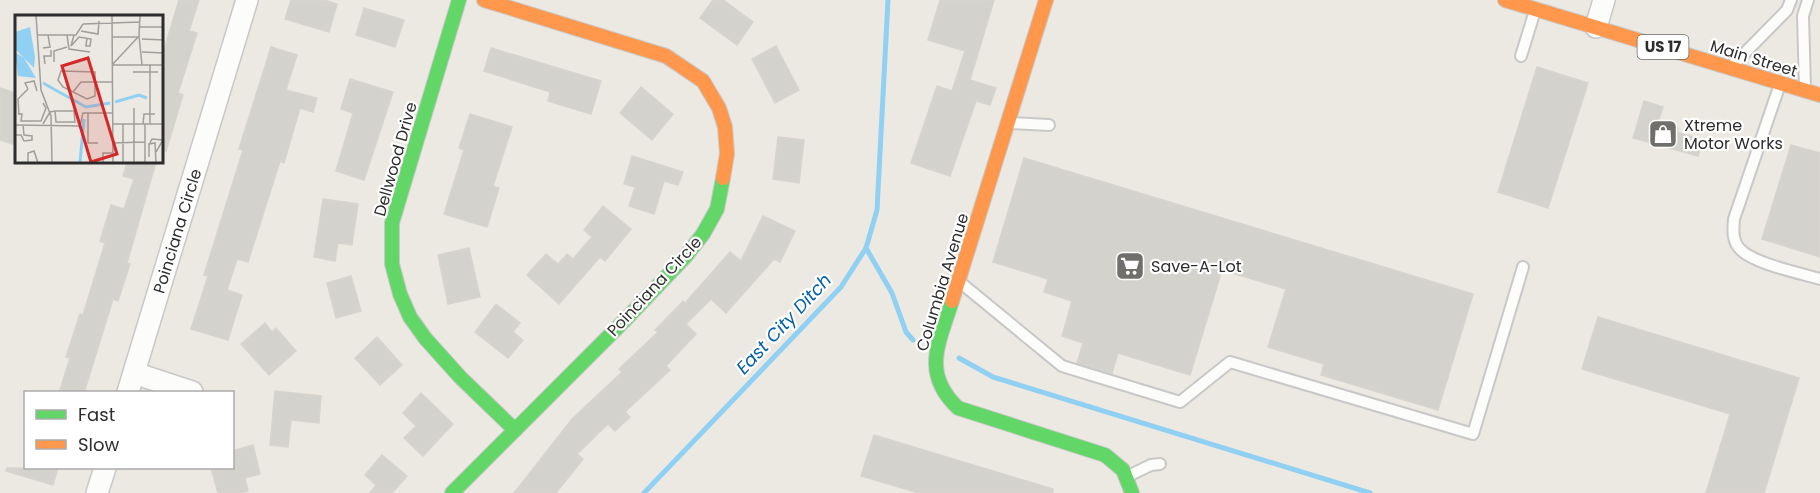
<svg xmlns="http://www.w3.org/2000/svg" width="1820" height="493" font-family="Poppins,sans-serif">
  <rect width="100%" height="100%" fill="#ece9e2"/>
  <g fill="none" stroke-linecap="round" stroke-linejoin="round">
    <g stroke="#90d0f3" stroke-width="5">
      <path d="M866 248 892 293 906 332 913 340"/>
      <path d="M959 358 993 377 1370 493"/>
      <path d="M644 493 841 287 866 248 877 210 888 0"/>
    </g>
  </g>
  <g fill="#d4d2cd" stroke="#d7d4ce" stroke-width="1.5">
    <path d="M179 0H199L189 31 197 33 178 93 183 95 166 151 162 150V56Z"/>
    <path d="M291 0H324L337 4 329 32 285 19Z"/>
    <path d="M713 0H723L753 22 737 45 700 18Z"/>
    <path d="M940 0H994L970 80 996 88 990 105 976 101 950 176 911 163 937 86 952 91 965 51 928 40Z"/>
    <path d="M364 8 404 20 395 47 356 35Z"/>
    <path d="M776 46 799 90 775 103 752 59Z"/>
    <path d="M271 47 297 55 286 90 317 98 313 112 300 108 284 163 280 161 248 262 237 259 227 290 242 295 228 340 191 329 208 276 204 275 243 150 239 149Z"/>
    <path d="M491 48 601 81 591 114 548 101 550 92 484 71Z"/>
    <path d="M1537 67 1588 83 1548 208 1498 192Z"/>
    <path d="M350 79 393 92 364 180 336 171 353 113 341 109Z"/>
    <path d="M641 87 673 114 652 140 620 113Z"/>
    <path d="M0 88 16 93V145L0 140Z"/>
    <path d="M1644 101 1663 107 1658 122 1678 128 1677 132 1703 140 1698 156 1633 138Z"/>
    <path d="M470 114 512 127 493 186 499 188 487 227 444 214 464 150 459 148Z"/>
    <path d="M778 137 804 140 799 183 773 179Z"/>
    <path d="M1791 145 1820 153V257L1762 239Z"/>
    <path d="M632 156 683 172 678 185 664 181 654 214 629 206 635 187 624 184Z"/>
    <path d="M1024 158 1473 294 1438 410 1321 375 1324 364 1268 347 1286 289 1222 270 1190 375 1118 353 1112 373 1077 363 1083 343 1062 336 1072 301 1044 292 1048 279 993 262Z"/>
    <path d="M127 162H156L127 263 130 264 118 301 113 299 84 393H59L70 358 66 357 80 314 83 315 105 243 100 241 111 205 124 209 134 179 123 176Z"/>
    <path d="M323 199 358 204 352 245 338 243 335 261 314 257Z"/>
    <path d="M603 206 631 229 605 261 600 257 559 304 527 275 546 254 558 264 567 254 573 259 592 237 584 230Z"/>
    <path d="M763 216 795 231 780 262 774 259 726 313 711 299 686 324 696 334 666 366 670 370 625 412 630 417 615 431 608 424 577 454 583 459 556 493H514L572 419 622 372 619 369 658 332 655 330 683 301 685 303 730 252 741 261Z"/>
    <path d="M469 248 480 297 448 304 438 255Z"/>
    <path d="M351 276 361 311 336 318 327 283Z"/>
    <path d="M496 304 520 323 513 332 523 340 508 358 475 332Z"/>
    <path d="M1598 317 1799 378 1764 493H1706L1730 414 1582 369Z"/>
    <path d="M265 323 272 332 276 328 296 351 269 375 241 344Z"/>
    <path d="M377 337 402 365 380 385 355 358Z"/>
    <path d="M275 391 321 396 319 423 291 420 288 447 270 445Z"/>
    <path d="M421 393 453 424 423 456 404 438 416 426 403 413Z"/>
    <path d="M874 435 1053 489V493H919L861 476Z"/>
    <path d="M253 445 260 474 245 478 248 491 240 493H218L211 468H232V451Z"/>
    <path d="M382 455 407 476 392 493H370L376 485 365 475Z"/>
    <path d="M7 468H58L53 485 6 471Z"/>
  </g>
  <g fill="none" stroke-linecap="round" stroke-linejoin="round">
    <g stroke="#c9c8c8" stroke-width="14">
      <g id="lane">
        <path d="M1521 56 1534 14"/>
        <path d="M1734 64 1787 10 1791 0"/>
        <path d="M1779 87 1734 219C1733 230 1732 242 1741 250 1755 264 1800 273 1820 279"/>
        <path d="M1805 88 1803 16 1808 0"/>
        <path d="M1011 123 1049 125"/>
        <path d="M961 283 1062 366 1180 402 1230 362 1473 434 1523 267"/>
        <path d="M1128 476 1151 465 1160 464"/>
      </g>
    </g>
    <g stroke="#c9c8c8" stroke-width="24">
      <g id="street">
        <path d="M1596 27 1604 0"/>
        <path d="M134 373 192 392"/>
        <path d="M128 392 247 0"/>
        <path d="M97 493 105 468"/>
      </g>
    </g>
    <g stroke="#c9c8c8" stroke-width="16">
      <g id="fast">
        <path d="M459 0 392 223V264L400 294 410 317 425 338 460 377 515 430"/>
        <path d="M952 301C939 343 921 373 958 408L1105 455 1123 470 1132 493"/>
        <path d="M452 493 627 318 686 256 703 234 717 209 723 178"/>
      </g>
    </g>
    <g stroke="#c9c8c8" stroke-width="16">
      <g id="slow">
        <path d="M484 0 666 56 703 81 719 108 725 127 727 154 723 178"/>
        <path d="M1505 0 1820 95"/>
        <path d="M952 301 1046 0"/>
      </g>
    </g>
    <use href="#lane" stroke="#fcfcfb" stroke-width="10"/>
    <use href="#street" stroke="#fcfcfb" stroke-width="21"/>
    <use href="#fast" stroke="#63d668" stroke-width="14"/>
    <use href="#slow" stroke="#ff974d" stroke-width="14"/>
  </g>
  <defs>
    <g id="shop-square" transform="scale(1.5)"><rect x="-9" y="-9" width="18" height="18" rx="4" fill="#706f6c" stroke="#fff"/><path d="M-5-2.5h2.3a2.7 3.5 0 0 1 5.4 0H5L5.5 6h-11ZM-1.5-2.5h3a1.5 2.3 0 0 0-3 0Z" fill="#fff"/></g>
    <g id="supermarket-square" transform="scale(1.5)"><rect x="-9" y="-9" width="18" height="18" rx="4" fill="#706f6c" stroke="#fff"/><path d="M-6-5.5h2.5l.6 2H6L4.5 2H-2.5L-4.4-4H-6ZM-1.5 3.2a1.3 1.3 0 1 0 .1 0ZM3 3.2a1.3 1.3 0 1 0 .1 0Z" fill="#fff"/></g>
  </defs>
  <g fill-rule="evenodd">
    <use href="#shop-square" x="1663" y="134"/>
    <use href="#supermarket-square" x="1130" y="266"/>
  </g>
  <g text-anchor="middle" stroke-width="4.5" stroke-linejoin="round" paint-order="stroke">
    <rect fill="#fff" stroke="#6c6c6c" stroke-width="1.5" x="1637.5" y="35" width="51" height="24" rx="4.5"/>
    <g font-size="15" font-weight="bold" fill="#2d2d2d">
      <text x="1663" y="52">US 17</text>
    </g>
    <g font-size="16" fill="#2d2d2d" stroke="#fff">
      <text transform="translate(1754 58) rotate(17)" y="6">Main Street</text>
      <text transform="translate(395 159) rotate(-74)" y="6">Dellwood Drive</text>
      <text transform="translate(177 231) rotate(-73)" y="6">Poinciana Circle</text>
      <text transform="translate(942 282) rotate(-73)" y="6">Columbia Avenue</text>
      <text transform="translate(654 286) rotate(-47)" y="6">Poinciana Circle</text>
    </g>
    <g font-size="16" fill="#2d2d2d" stroke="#fff" text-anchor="start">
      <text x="1684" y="131">Xtreme<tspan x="1684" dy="18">Motor Works</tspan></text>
      <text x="1151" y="272">Save-A-Lot</text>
    </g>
    <g font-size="18" font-style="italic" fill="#0160ad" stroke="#fff">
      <text transform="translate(784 324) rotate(-47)" y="6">East City Ditch</text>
    </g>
  </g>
  <g transform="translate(15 15)">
    <rect width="148" height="148" fill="#ece9e2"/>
    <path d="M15 12 20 42 19 53 0 34V17ZM0 37 9 43 21 63 3 61Z" fill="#90d0f3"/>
    <path fill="none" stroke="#90d0f3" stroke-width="3" d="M28 68 71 92 95 88M100 87 124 80 132 83M65 147 69 104"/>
    <path fill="none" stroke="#a09e9a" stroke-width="1.5" d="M21 0 26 75 36 101 37 148M97 0 98 148M68 9 125 7M125 12H149M66 16 83 19 84 6M23 20H61L68 9M52 20 54 34 75 37M59 20 56 31 64 22 76 24 75 31H71L72 23M124 21 127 50M97 22H123M127 24 149 25M28 33 35 32 33 20M127 37 149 38M39 47V36L52 32M30 49 29 41H36V35M97 50 124 21 125 0M97 50H149M46 56 80 57V81L72 84 48 72 43 65ZM118 57H143M13 74 10 68 19 66 22 76M58 77 66 67H97M119 93V148M73 98V128H83M3 99H7L6 106H26L31 93 28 88M4 100 3 84 13 74M28 109 35 97 40 96H59L60 107H41L40 96M97 109H149M128 109 129 99H140M130 109V148M135 109V50M0 110 65 111 68 98H97M0 120H6L9 126 17 125V121L9 120 8 110M97 128 130 127M135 128 137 124 148 125 141 137M134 142V129L140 128 141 148M13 148V138L19 136 23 148M88 148V138H97M108 148V109"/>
    <path fill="#d62828" fill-opacity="0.15" stroke="#d62828" stroke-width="3" d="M73 43 102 139 76 147 47 51Z"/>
    <rect width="148" height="148" fill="none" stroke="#2d2d2d" stroke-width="3"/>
  </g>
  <rect x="24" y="391" width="210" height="78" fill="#ffffff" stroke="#ababab" stroke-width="1.5"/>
  <rect x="36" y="410" width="30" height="9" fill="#63d668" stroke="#ababab" stroke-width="1.5"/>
  <text x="78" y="421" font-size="18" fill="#2d2d2d">Fast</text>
  <rect x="36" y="440" width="30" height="9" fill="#ff974d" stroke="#ababab" stroke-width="1.5"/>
  <text x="78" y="451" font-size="18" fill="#2d2d2d">Slow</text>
</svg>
